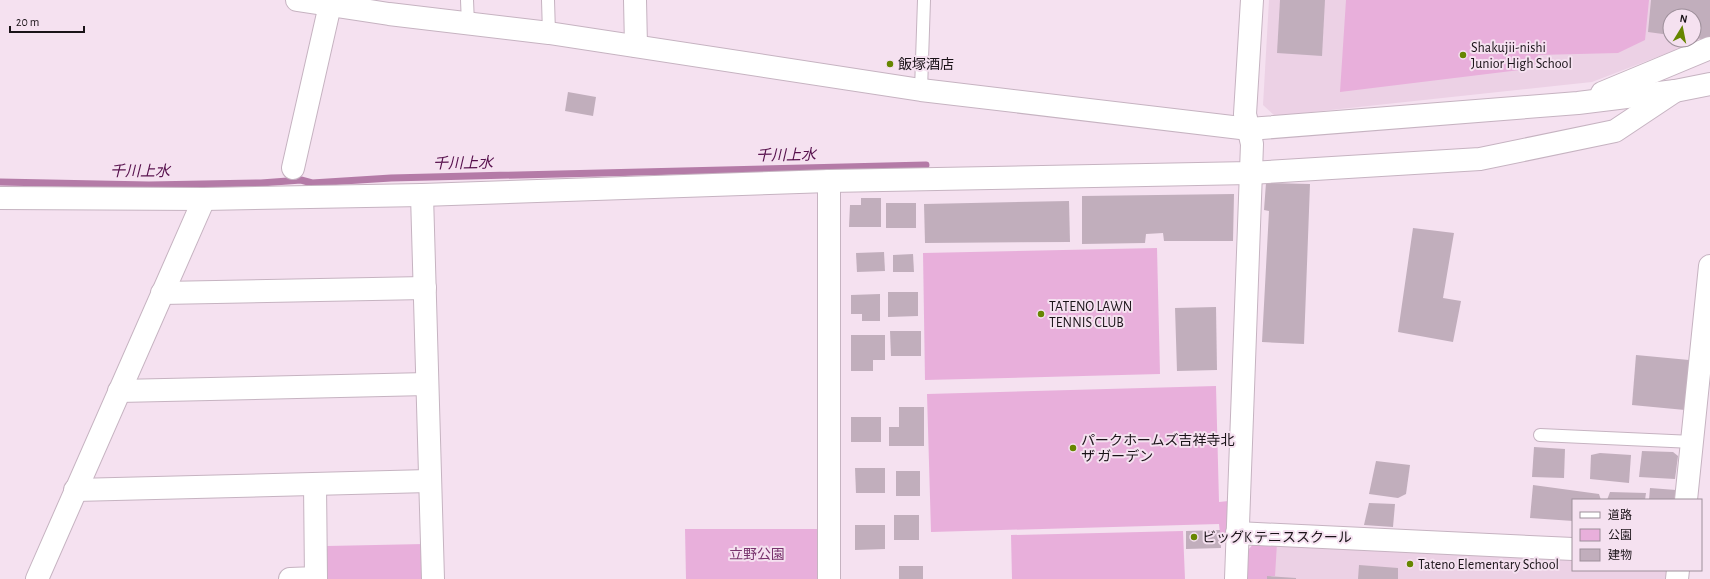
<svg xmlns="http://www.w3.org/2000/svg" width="1710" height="579" font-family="'Alegreya Sans','Noto Sans JP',sans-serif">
  <rect width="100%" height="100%" fill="#f5e1f0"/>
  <g fill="#ecd1e5" fill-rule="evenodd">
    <path d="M1269 0H1710V42L1680 52 1678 49 1592 82 1275 116 1263 105ZM1670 16H1694V40H1670Z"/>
    <path d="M1255 542 1573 558V570H1667L1668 579H1247Z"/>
  </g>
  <g fill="#e8afdb">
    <path d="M1346 0H1649L1645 40 1618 53 1538 55 1537 68 1340 92Z"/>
    <path d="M1157 248 1160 374 925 380 923 253Z"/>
    <path d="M1216 386 1219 502 1238 500 1237 533H1220L1219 524 931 532 927 394Z"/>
    <path d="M685 529H829V579H686Z"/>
    <path d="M1183 531 1185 579H1012L1011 535Z"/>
    <path d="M1255 542 1277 543 1275 576H1267V579H1247L1248 550Z"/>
    <path d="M424 544 425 579H327V546Z"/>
  </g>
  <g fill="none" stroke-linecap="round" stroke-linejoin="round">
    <path stroke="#b47ba7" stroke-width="7" d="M0 182 149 185 261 183 301 180 312 183 391 178 926 165"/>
  </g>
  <g fill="#c1aebc">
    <path d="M1280 0H1325L1322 56 1277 53Z"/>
    <path d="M1651 0H1710V40L1694 38V16H1670V35L1648 32Z"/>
    <path d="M568 92 596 97 593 116 565 111Z"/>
    <path d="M1266 183 1310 184 1304 344 1262 342 1269 211 1264 210Z"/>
    <path d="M1234 194 1233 241H1164L1163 233 1146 234 1145 243 1082 244V196Z"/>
    <path d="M861 198H881V227H849L850 205H861Z"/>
    <path d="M1069 201 1070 242 925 243 924 204Z"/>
    <rect x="886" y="203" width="30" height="25"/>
    <path d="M1413 228 1454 233 1443 298 1461 301 1453 342 1398 332Z"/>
    <path d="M884 252 885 271 857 272 856 253Z"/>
    <path d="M913 254 914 272H893V255Z"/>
    <path d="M888 292H918V316L888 317Z"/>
    <path d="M880 294V321H862V314H851V295Z"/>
    <path d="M1216 307 1217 370 1177 371 1175 308Z"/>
    <path d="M890 331H921V356H891Z"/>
    <path d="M851 335H885V360H873V371H851Z"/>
    <path d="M1636 355 1689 360 1685 410 1632 405Z"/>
    <path d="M899 407H924V446H889V427H899Z"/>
    <rect x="851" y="417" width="30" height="25"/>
    <path d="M1534 447 1565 449 1564 478 1532 477Z"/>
    <path d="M1642 451 1673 452 1678 456 1675 479 1639 477Z"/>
    <path d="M1600 453 1631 455 1629 483 1590 479 1591 455Z"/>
    <path d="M1376 461 1410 465 1406 494 1398 498 1369 494Z"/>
    <path d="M855 468H885V493H856Z"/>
    <rect x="896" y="471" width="24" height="25"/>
    <path d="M1533 485 1599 494 1601 500H1573V521L1530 518Z"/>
    <path d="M1650 488 1676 490 1674 500H1649Z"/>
    <path d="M1610 492 1646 493 1645 500H1607Z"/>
    <path d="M1369 503 1395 504 1393 527 1364 525Z"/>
    <rect x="894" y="515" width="25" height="25"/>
    <path d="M855 525H885V549L855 550Z"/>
    <path d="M1220 530 1221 548 1186 549V531Z"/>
    <path d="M1359 565 1398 568V579H1358Z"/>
    <rect x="899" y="566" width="24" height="13"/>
    <path d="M1267 576 1296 578V579H1267Z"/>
  </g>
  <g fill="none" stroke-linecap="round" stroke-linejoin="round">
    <g stroke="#c6b3c1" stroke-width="14">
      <g id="service">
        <path d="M467 0 468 24"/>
        <path d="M548 0 549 33"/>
        <path d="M921 90 924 0"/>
        <path d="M1540 435 1693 442"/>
      </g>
    </g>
    <g stroke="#c6b3c1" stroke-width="24">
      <g id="minor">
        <path d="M297 0 389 14 549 33 921 90 1249 129 1578 103 1675 91 1710 84"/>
        <path d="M635 0 636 46"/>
        <path d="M1602 93 1710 48"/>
        <path d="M293 168 330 5"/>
        <path d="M422 195 433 579"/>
        <path d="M0 198 204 199 422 195 829 181 1250 173 1480 159 1615 131 1675 91"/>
        <path d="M162 293 425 288"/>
        <path d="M119 391 427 384"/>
        <path d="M75 490 429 481"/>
        <path d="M1686 500 1710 266"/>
        <path d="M1237 533 1573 549"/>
        <path d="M37 579 204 199"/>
        <path d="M290 579 316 578 315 484"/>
        <path d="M829 579V181"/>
        <path d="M1236 579 1252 144 1245 114 1252 0"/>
        <path d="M1677 579 1678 570"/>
      </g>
    </g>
    <use href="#service" stroke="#fff" stroke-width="12"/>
    <use href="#minor" stroke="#fff" stroke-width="22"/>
  </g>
  <g fill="#668600" stroke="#f5e1f0" stroke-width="1.5">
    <circle cx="1463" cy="55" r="4"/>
    <circle cx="890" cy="64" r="4"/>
    <circle cx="1041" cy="314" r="4"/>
    <circle cx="1073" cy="448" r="4"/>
    <circle cx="1194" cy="537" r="4"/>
    <circle cx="1410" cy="564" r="4"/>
  </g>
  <g text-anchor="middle" stroke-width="4" stroke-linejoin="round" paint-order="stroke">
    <g font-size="14" fill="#1a1318" stroke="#f5e1f0" text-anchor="start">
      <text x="1471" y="52">Shakujii-nishi<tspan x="1471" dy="16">Junior High School</tspan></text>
      <text x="898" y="69">飯塚酒店</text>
      <text x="1049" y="311">TATENO LAWN<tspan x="1049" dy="16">TENNIS CLUB</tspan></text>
      <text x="1081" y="445">パークホームズ吉祥寺北<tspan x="1081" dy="16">ザ ガーデン</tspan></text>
      <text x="1202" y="542">ビッグK テニススクール</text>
      <text x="1418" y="569">Tateno Elementary School</text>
    </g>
    <g font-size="14" fill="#78326c" stroke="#f5e1f0">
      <text x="757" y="559">立野公園</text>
    </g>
    <g font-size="15" font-style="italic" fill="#56104c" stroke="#f5e1f0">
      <text transform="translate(786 155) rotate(-1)" y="5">千川上水</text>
      <text transform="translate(463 163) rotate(-1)" y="5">千川上水</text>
      <text x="140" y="176">千川上水</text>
    </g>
  </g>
  <rect x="1572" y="499" width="130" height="72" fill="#f5e1f0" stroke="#9d8f9a"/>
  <rect x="1580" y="512" width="20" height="6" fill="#ffffff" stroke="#9d8f9a"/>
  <text x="1608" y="519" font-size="12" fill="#1a1318">道路</text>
  <rect x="1580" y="529" width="20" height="12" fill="#e8afdb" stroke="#9d8f9a"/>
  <text x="1608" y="539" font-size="12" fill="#1a1318">公園</text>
  <rect x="1580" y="549" width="20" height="12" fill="#c1aebc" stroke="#9d8f9a"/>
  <text x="1608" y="559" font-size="12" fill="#1a1318">建物</text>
  <g transform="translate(1682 28) rotate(10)"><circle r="19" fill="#f5e1f0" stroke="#9d8f9a"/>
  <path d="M0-3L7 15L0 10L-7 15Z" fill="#668600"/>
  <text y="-6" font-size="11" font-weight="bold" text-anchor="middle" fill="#1a1318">N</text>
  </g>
  <path d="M10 26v6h74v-6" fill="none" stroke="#1a1318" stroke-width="2"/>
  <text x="16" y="26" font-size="12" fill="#1a1318" stroke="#f5e1f0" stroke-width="3" paint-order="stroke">20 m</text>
</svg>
